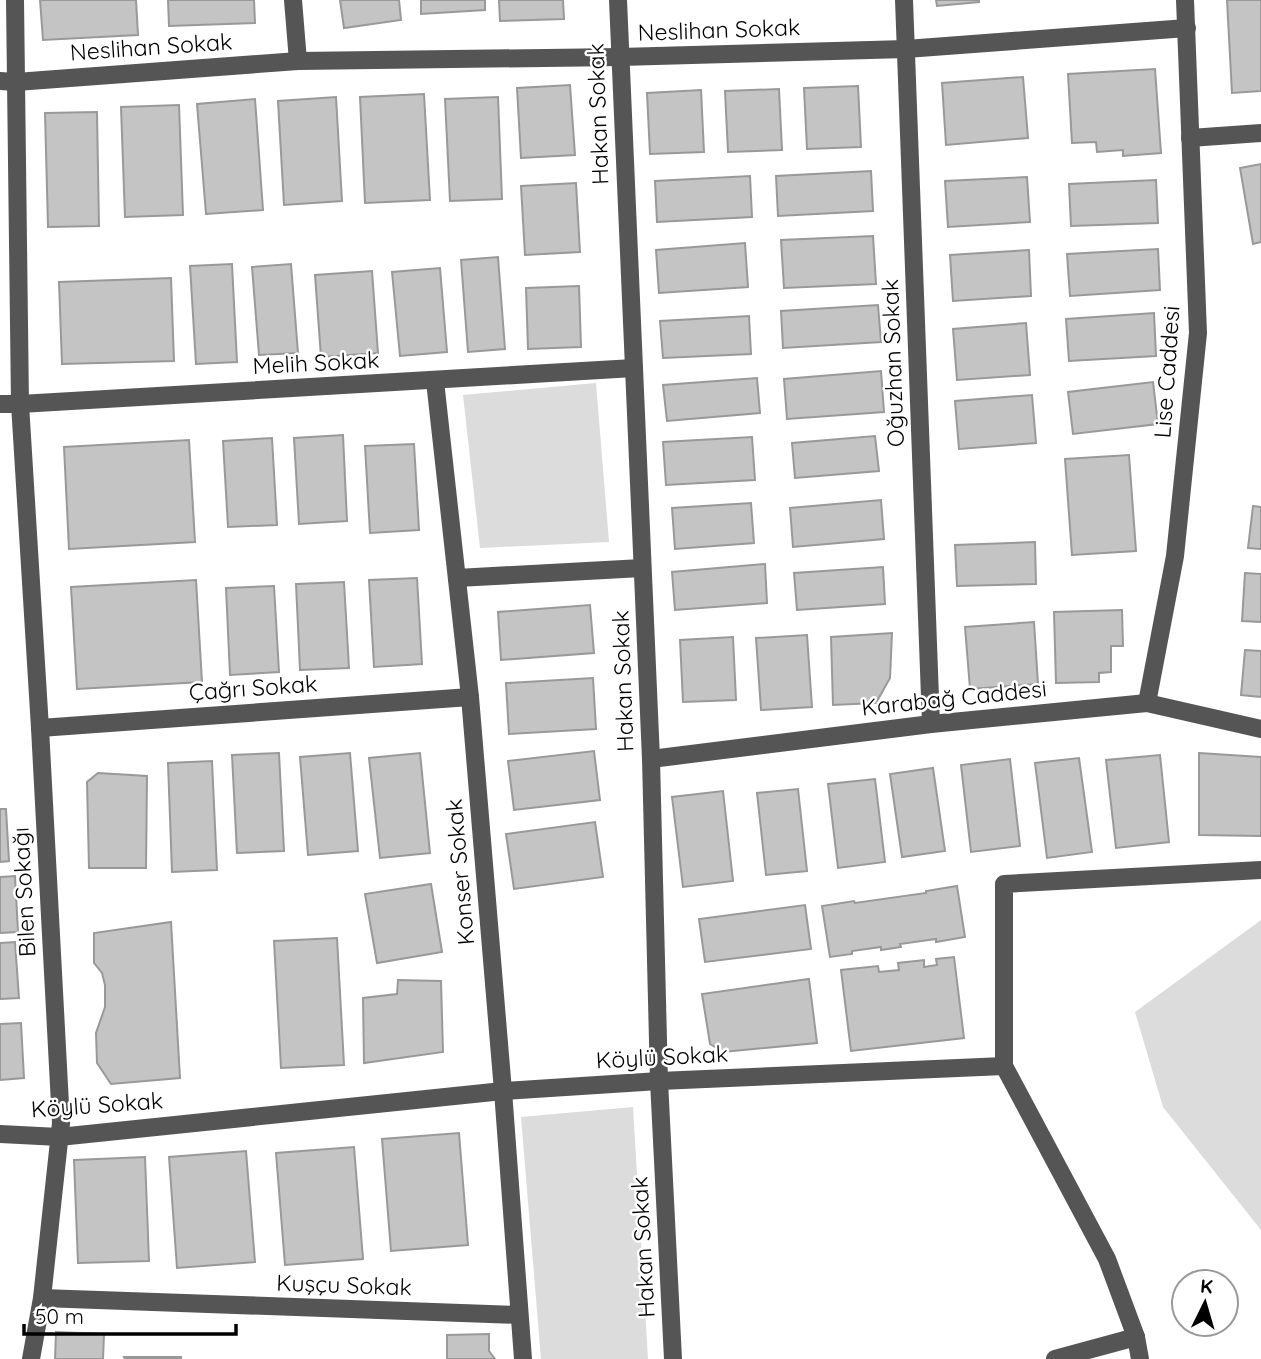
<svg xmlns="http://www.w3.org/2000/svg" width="1261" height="1359" font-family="Quicksand,sans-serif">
  <rect width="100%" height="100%" fill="#fff"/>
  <g fill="#dcdcdc">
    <path d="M596 383 609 542 480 548 463 395Z"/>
    <path d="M1261 920V1230L1163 1107 1135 1012Z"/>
    <path d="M633 1107 648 1359H541L521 1117Z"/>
  </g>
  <g fill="#c4c4c4" stroke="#999" stroke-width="2">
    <path d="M40 0H136L138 35 43 40Z"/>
    <path d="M168 0H254L255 23 169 26Z"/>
    <path d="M340 0H399L401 20 344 28Z"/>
    <path d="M421 0H485V10L421 14Z"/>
    <path d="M499 0H563L564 19 500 21Z"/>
    <path d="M936 0H979V2L937 6Z"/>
    <path d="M1227 0H1261V91L1232 93Z"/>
    <path d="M1155 69 1161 153 1123 156V150L1097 152 1096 142 1072 143 1068 74Z"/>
    <path d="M1023 77 1028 138 946 145 942 83Z"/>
    <path d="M570 85 575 155 521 158 517 88Z"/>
    <path d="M858 86 861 147 807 149 804 88Z"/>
    <path d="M779 89 782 150 728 152 725 91Z"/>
    <path d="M701 90 704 152 650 154 647 93Z"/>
    <path d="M424 94 430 200 365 203 360 97Z"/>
    <path d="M336 97 342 201 284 205 278 101Z"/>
    <path d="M498 97 502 199 450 201 445 99Z"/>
    <path d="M255 99 263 210 206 214 197 104Z"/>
    <path d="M179 105 183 215 125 217 121 107Z"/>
    <path d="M97 112 99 226 48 227 45 113Z"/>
    <path d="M1261 164V242L1253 244 1240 168Z"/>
    <path d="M871 171 873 211 778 216 776 176Z"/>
    <path d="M750 176 752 217 657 222 655 181Z"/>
    <path d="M1027 177 1030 222 948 227 945 181Z"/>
    <path d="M1156 180 1158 223 1071 226 1069 184Z"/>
    <path d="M576 183 580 252 525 255 521 186Z"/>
    <path d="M873 236 876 284 784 288 781 240Z"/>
    <path d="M745 243 748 287 659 293 656 250Z"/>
    <path d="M1158 249 1160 290 1070 296 1067 254Z"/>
    <path d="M1029 250 1031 296 953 301 950 255Z"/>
    <path d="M498 257 505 349 468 352 461 260Z"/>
    <path d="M232 264 237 362 196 364 190 266Z"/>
    <path d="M291 264 298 353 259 355 252 267Z"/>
    <path d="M440 268 447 352 400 356 392 272Z"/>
    <path d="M372 271 378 353 321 357 315 275Z"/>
    <path d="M171 278 174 361 62 364 59 282Z"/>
    <path d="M579 286 581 347 528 349 526 288Z"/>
    <path d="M878 305 881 342 783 348 781 311Z"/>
    <path d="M1154 313 1156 356 1069 361 1066 319Z"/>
    <path d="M749 316 751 354 663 358 660 321Z"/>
    <path d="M1026 323 1030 375 957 380 953 329Z"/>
    <path d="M881 371 884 412 787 419 784 379Z"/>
    <path d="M757 378 760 413 667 421 663 385Z"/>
    <path d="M1153 382 1158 424 1073 434 1068 392Z"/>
    <path d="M1032 395 1036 443 959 449 955 401Z"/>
    <path d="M343 435 347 521 299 524 294 438Z"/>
    <path d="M875 436 879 471 795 478 792 443Z"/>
    <path d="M752 437 755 480 666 485 663 442Z"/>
    <path d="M272 438 277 525 228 527 223 441Z"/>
    <path d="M189 440 195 542 69 549 64 447Z"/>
    <path d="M414 444 419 530 370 533 365 446Z"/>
    <path d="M1129 455 1136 551 1072 555 1065 459Z"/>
    <path d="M881 500 884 539 793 547 790 508Z"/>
    <path d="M751 503 754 543 675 549 672 508Z"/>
    <path d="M1253 506 1261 507V549L1248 548Z"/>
    <path d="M1035 542 1036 584 957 586 955 545Z"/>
    <path d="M765 564 767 603 675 610 672 572Z"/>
    <path d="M883 567 885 604 797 610 794 573Z"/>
    <path d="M1245 573 1261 574V622L1242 621Z"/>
    <path d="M417 578 422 664 374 667 369 580Z"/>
    <path d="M196 580 202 682 77 689 71 587Z"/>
    <path d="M344 582 349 668 300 670 296 584Z"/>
    <path d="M274 586 279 672 230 675 226 588Z"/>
    <path d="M590 605 594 653 501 660 498 612Z"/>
    <path d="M1122 610 1123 646H1111V672L1099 673V682L1056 683 1054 612Z"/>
    <path d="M1034 622 1038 684 970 689 965 627Z"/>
    <path d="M892 633 890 678 876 703 833 705 831 637Z"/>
    <path d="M807 635 812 707 761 710 756 638Z"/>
    <path d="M733 637 736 700 683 702 680 640Z"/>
    <path d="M1245 650 1261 651V697L1241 695Z"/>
    <path d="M593 678 596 729 509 734 506 683Z"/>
    <path d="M594 751 600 800 514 810 508 761Z"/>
    <path d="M279 753 284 851 237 853 232 755Z"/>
    <path d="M350 753 358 851 308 855 300 757Z"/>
    <path d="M420 753 430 853 380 858 369 758Z"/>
    <path d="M1199 753 1261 757V836L1199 835Z"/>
    <path d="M1160 755 1169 842 1116 848 1106 760Z"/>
    <path d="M1079 758 1092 852 1047 858 1035 763Z"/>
    <path d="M1010 759 1020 846 971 852 961 765Z"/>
    <path d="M212 761 217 870 172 872 168 763Z"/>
    <path d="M933 768 945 851 902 857 890 774Z"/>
    <path d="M98 773 147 776 146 868H89L87 782Z"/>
    <path d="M875 779 885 862 838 868 828 784Z"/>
    <path d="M798 789 807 871 766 875 757 793Z"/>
    <path d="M723 791 733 881 683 887 672 797Z"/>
    <path d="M0 809H6L9 861 0 862Z"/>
    <path d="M595 822 603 877 514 889 506 834Z"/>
    <path d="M15 876 18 932 0 933V877Z"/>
    <path d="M431 884 442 952 377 963 365 894Z"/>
    <path d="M957 886 965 937 936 942V939L900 944 901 947 881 950V947L852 951V954L830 957 822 906 854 901 855 903 926 893V891Z"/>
    <path d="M805 905 811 949 705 962 699 919Z"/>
    <path d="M171 922 180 1078 111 1084 97 1063 96 1033 105 1007V985L102 973 94 963V933Z"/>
    <path d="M337 938 344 1065 281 1068 274 941Z"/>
    <path d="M15 942 19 998 0 999V943Z"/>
    <path d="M954 957 964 1038 851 1051 841 970 878 966 879 972 899 970 898 963 924 960V967L937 965 936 959Z"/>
    <path d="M809 979 817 1043 723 1052 710 1044 702 994Z"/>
    <path d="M398 980 441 981 443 1052 364 1063 363 998 397 994Z"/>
    <path d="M21 1023 24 1078 0 1080V1024Z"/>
    <path d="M459 1133 468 1245 391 1251 382 1139Z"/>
    <path d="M354 1147 363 1259 285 1265 276 1153Z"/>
    <path d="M246 1151 255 1262 177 1268 169 1157Z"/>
    <path d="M145 1157 149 1261 78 1263 74 1160Z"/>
    <path d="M56 1332 104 1334 103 1359H55Z"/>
    <path d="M489 1334V1351L495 1359H447V1335Z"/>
    <path d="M124 1357H181V1359H125Z"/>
  </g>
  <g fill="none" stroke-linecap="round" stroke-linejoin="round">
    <g stroke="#555" stroke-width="18">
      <path d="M15 0 20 404 40 728 61 1123 42 1298 31 1359"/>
      <path d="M293 0 298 61"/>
      <path d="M618 0 651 759 659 1081 673 1359"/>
      <path d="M904 0 931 724"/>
      <path d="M0 81 16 82 298 61 620 57 906 49 1187 28"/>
      <path d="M1190 138 1261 133"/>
      <path d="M435 381 470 697 503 1091 523 1359"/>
      <path d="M0 404H20L634 368"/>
      <path d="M457 578 642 568"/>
      <path d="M1147 703 1175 556 1198 333 1185 0"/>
      <path d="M40 728 470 697"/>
      <path d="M651 759 931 724 1147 703 1261 729"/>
      <path d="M1004 1066V884L1261 870"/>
      <path d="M0 1134 59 1137 503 1091 659 1081 1004 1066 1107 1259 1136 1337 1140 1359"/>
      <path d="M42 1298 519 1315"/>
      <path d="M1055 1359 1136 1337"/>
    </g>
  </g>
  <g text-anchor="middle" stroke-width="5" stroke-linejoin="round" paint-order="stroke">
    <g font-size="23" fill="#000" stroke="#fff">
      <text transform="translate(719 30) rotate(-2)" y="8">Neslihan Sokak</text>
      <text transform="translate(151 47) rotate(-4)" y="8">Neslihan Sokak</text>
      <text transform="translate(598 114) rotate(-92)" y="8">Hakan Sokak</text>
      <text transform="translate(316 363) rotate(-3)" y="8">Melih Sokak</text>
      <text transform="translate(893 363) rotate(-92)" y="8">Oğuzhan Sokak</text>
      <text transform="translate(1167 372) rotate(-86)" y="8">Lise Caddesi</text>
      <text transform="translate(623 681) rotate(-92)" y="8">Hakan Sokak</text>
      <text transform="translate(253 688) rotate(-4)" y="8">Çağrı Sokak</text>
      <text transform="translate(954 698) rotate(-6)" y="8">Karabağ Caddesi</text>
      <text transform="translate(460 872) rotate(-95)" y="8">Konser Sokak</text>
      <text transform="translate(24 892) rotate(-93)" y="8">Bilen Sokağı</text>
      <text transform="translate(662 1057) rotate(-3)" y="8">Köylü Sokak</text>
      <text transform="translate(97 1105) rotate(-4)" y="8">Köylü Sokak</text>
      <text transform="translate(643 1247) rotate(-93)" y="8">Hakan Sokak</text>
      <text transform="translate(344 1285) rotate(2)" y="8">Kuşçu Sokak</text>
    </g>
  </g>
  <g transform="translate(1205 1303) rotate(5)"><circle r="33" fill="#ffffff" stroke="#999999" stroke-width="2"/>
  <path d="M0-5L12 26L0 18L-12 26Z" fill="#000000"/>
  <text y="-10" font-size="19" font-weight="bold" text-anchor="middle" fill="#000000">K</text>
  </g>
  <path d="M24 1324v10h212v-10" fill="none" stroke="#000000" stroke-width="3.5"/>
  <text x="35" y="1324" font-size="21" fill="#000000" stroke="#ffffff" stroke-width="5" paint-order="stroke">50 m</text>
</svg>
